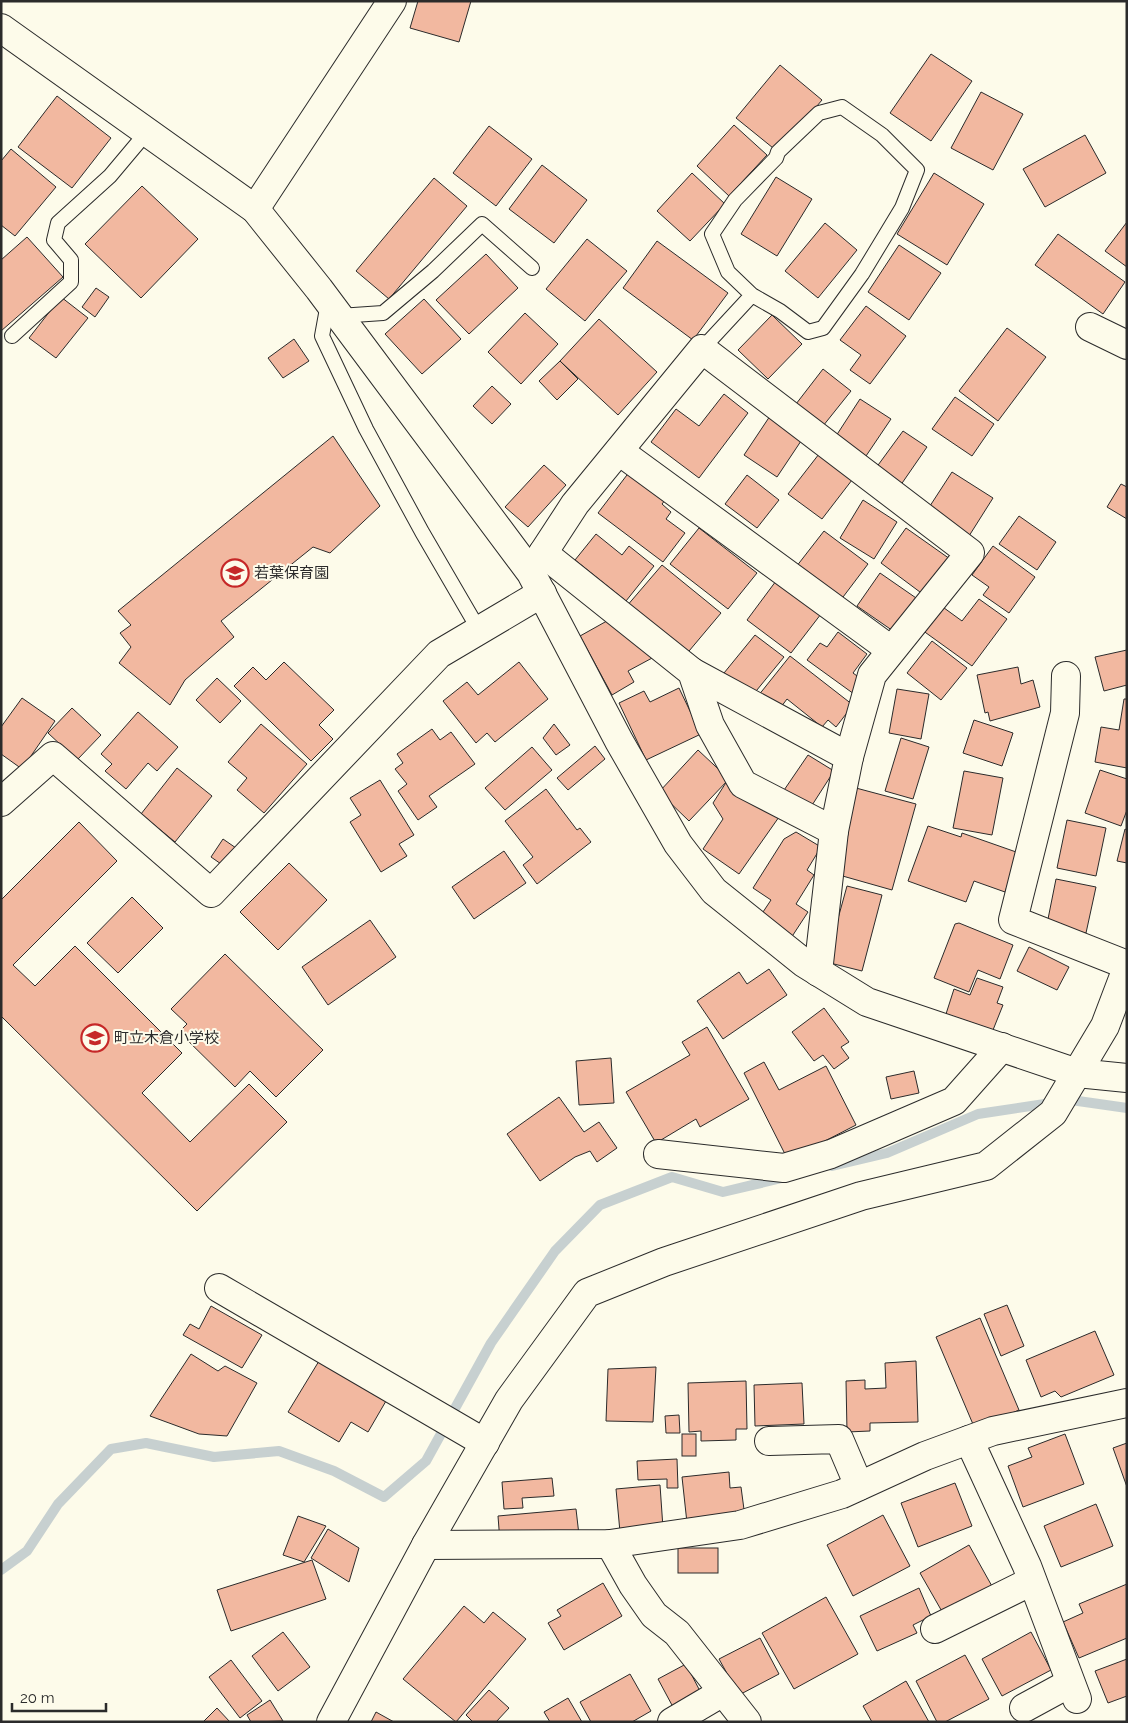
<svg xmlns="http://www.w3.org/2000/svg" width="1128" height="1723" font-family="Raleway,'Noto Sans JP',sans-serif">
  <rect width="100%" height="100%" fill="#fdfbea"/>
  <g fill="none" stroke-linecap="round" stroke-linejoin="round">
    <g stroke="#c7d0d0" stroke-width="10">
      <path d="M832 1166 887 1153 978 1114 1071 1100 1127 1108"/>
      <path d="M1 1570 27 1551 58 1504 111 1449 146 1443 214 1457 279 1451 334 1471 384 1497 426 1461 491 1343 555 1251 600 1205 672 1177 723 1192 786 1177"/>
    </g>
  </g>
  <g fill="#f2b8a0" stroke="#2b2b2b">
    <path d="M418 1H471L459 42 410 28Z"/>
    <path d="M931 54 972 81 931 141 890 113Z"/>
    <path d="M780 65 822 100 778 152 736 118Z"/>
    <path d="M981 92 1023 114 993 170 951 148Z"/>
    <path d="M57 96 111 138 72 188 18 147Z"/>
    <path d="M734 125 767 155 729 196 697 166Z"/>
    <path d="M489 126 532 159 496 206 453 173Z"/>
    <path d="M1085 135 1106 173 1045 207 1023 169Z"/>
    <path d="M11 149 56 187 15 236 1 225V161Z"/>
    <path d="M542 165 587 200 554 243 509 209Z"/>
    <path d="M692 173 725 204 690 241 657 211Z"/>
    <path d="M934 173 984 204 947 265 897 234Z"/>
    <path d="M776 177 812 199 777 256 741 234Z"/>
    <path d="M434 178 467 206 389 299 356 271Z"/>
    <path d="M142 186 198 239 141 298 85 244Z"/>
    <path d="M1127 222V267L1105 251Z"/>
    <path d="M825 223 857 250 818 298 785 271Z"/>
    <path d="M1058 234 1125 282 1103 314 1035 265Z"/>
    <path d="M27 237 63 277 1 331V260Z"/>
    <path d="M587 239 627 271 585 321 546 289Z"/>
    <path d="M657 241 728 293 693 340 623 288Z"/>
    <path d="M899 245 941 273 909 320 868 292Z"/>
    <path d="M486 254 518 288 469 334 436 300Z"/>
    <path d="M96 288 109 297 95 317 82 307Z"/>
    <path d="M61 297 88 318 56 358 29 338Z"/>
    <path d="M424 299 461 339 422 374 385 334Z"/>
    <path d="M866 306 906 336 870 384 850 370 861 355 840 340Z"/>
    <path d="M525 313 558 344 521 384 488 352Z"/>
    <path d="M772 315 802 344 768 379 738 350Z"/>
    <path d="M599 319 657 372 618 415 560 361Z"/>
    <path d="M1007 328 1046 357 998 421 959 391Z"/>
    <path d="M294 339 309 361 283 378 268 358Z"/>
    <path d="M560 361 578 379 557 400 539 381Z"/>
    <path d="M823 369 851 391 823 426 796 404Z"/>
    <path d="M492 386 511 404 492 424 473 406Z"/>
    <path d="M724 394 748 413 699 478 651 442 676 409 699 426Z"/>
    <path d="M955 397 994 424 972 456 932 429Z"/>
    <path d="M860 399 891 419 866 456 836 436Z"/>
    <path d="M770 416 803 438 777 477 744 455Z"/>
    <path d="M903 431 927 447 898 489 873 472Z"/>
    <path d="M333 436 380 506 330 553 313 547 221 621 234 637 185 680 170 705 119 663 131 647 120 633 131 625 118 611Z"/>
    <path d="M819 454 852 480 822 519 788 494Z"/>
    <path d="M544 465 566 485 528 527 505 507Z"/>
    <path d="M630 471 666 499 662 504 671 512 666 519 685 533 663 562 598 513Z"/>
    <path d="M952 472 993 498 969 536 928 509Z"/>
    <path d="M747 475 779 500 757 528 725 504Z"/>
    <path d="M1121 484 1127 487V519L1107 507Z"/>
    <path d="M863 500 897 522 874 559 840 538Z"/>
    <path d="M1019 516 1056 542 1037 570 999 544Z"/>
    <path d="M699 528 757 573 728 609 670 564Z"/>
    <path d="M906 528 950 559 924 595 881 563Z"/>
    <path d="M824 531 868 564 840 601 796 567Z"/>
    <path d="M596 534 622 555 629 546 654 566 626 601 575 560Z"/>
    <path d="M993 546 1035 577 1009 613 983 595 989 587 972 575Z"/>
    <path d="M662 565 721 613 684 657 626 607Z"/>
    <path d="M880 573 919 600 896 633 857 606Z"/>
    <path d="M776 581 821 614 791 653 747 620Z"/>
    <path d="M979 599 1007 619 972 666 922 630 940 605 962 621Z"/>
    <path d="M614 617 654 657 628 671 634 682 612 695 580 636Z"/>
    <path d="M838 632 867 654 853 673 864 681 854 694 807 660 820 643 827 647Z"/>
    <path d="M755 635 784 657 752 696 724 673Z"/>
    <path d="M932 641 967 668 941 700 907 673Z"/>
    <path d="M1127 650V685L1104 691 1095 657Z"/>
    <path d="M790 656 853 705 836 727 828 720 822 727 787 699 778 711 758 696Z"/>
    <path d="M284 662 334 710 319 725 333 739 311 761 234 686 253 667 266 680Z"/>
    <path d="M519 662 548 699 495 742 487 733 476 743 443 701 467 682 478 695Z"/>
    <path d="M1018 667 1021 684 1033 680 1040 707 990 721 988 712 985 713 977 675Z"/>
    <path d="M217 678 241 701 220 723 196 700Z"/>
    <path d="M679 688 701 734 646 760 619 703 644 691 650 702Z"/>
    <path d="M897 689 929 694 921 739 889 733Z"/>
    <path d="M22 698 55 721 22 769 1 754V727Z"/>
    <path d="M1124 699H1127V768L1095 762 1101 727 1119 730Z"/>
    <path d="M72 708 101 735 77 760 48 733Z"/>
    <path d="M138 712 178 747 157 771 148 763 126 789 105 771 112 764 101 754Z"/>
    <path d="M974 720 1013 733 1002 766 963 753Z"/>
    <path d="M261 724 307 764 264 813 237 790 247 778 228 762Z"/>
    <path d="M554 724 570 745 556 755 543 738Z"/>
    <path d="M432 729 440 740 451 732 475 764 429 796 437 807 418 820 398 791 407 784 395 769 403 763 397 754Z"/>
    <path d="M901 738 929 747 913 799 885 791Z"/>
    <path d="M595 746 605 759 568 790 557 778Z"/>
    <path d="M532 747 552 770 505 810 485 788Z"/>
    <path d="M698 750 729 779 689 821 659 792Z"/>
    <path d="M808 755 834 771 807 813 780 796Z"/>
    <path d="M177 768 212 796 175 842 141 814Z"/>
    <path d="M1100 770 1127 779V810L1121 826 1085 813Z"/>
    <path d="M964 771 1003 778 992 835 953 828Z"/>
    <path d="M380 780 414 835 399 844 407 856 381 872 350 822 361 815 350 798Z"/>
    <path d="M727 781 779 817 739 874 703 849 723 819 713 803Z"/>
    <path d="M856 788 916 804 892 890 832 873Z"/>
    <path d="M546 789 577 830 580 828 591 842 537 884 523 865 533 857 505 821Z"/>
    <path d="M1067 820 1106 828 1096 876 1057 868Z"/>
    <path d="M79 822 117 861 13 965 35 986 75 946 182 1053 142 1093 190 1142 249 1084 287 1122 197 1211 1 1016V900Z"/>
    <path d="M928 826 961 837 962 833 1019 853 1005 892 974 881 966 902 908 881Z"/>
    <path d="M1125 829 1127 830V863L1117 861Z"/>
    <path d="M796 832 821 847 807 870 814 875 796 904 808 912 791 938 759 918 771 900 753 888 784 839Z"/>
    <path d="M223 839 236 848 224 866 211 857Z"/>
    <path d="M504 851 526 883 474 919 452 887Z"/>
    <path d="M289 863 327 900 278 950 240 912Z"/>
    <path d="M1056 879 1096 887 1086 933 1047 924Z"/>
    <path d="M847 886 882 895 862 971 826 962Z"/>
    <path d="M132 897 163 928 118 973 87 943Z"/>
    <path d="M370 920 396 957 328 1005 302 967Z"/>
    <path d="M959 923 1013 945 1000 979 978 970 969 992 934 978 955 924Z"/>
    <path d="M1029 947 1069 967 1057 990 1017 971Z"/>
    <path d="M225 954 323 1050 276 1097 250 1071 235 1087 179 1032 187 1024 171 1009Z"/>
    <path d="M769 969 787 995 723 1039 697 1001 739 972 747 984Z"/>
    <path d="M977 978 1003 987 997 1003 1003 1005 993 1030 946 1014 954 989 970 995Z"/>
    <path d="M824 1008 849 1042 841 1047 849 1058 834 1069 823 1055 814 1061 792 1032Z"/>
    <path d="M707 1027 749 1099 700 1127 696 1119 656 1143 626 1092 690 1055 682 1042Z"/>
    <path d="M611 1058 614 1103 579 1105 576 1061Z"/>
    <path d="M764 1062 779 1090 826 1066 856 1125 788 1160 744 1073Z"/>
    <path d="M914 1071 919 1093 891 1099 886 1077Z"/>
    <path d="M559 1097 584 1132 599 1122 617 1148 597 1162 590 1151 575 1157 540 1181 507 1134Z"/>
    <path d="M1007 1305 1024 1346 1001 1356 984 1314Z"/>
    <path d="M211 1306 262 1335 242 1368 183 1335 190 1324 199 1329Z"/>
    <path d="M980 1318 1019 1410 975 1429 936 1337Z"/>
    <path d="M1095 1331 1114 1375 1061 1397 1055 1391 1041 1397 1026 1360Z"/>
    <path d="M191 1354 218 1371 225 1366 257 1383 227 1436 199 1434 150 1416Z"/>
    <path d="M319 1361 386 1401 368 1432 351 1422 339 1442 288 1412Z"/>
    <path d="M916 1361 918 1422 870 1423V1431L847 1432 846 1381 865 1380V1389L886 1388 885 1363Z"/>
    <path d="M656 1367 653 1422 606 1421 608 1369Z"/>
    <path d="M746 1381 747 1429H736V1440L701 1441V1431L689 1432 688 1383Z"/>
    <path d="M802 1383 804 1424 755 1426 754 1385Z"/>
    <path d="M679 1415 680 1433H666L665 1416Z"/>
    <rect x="682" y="1434" width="14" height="22"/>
    <path d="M1065 1434 1084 1484 1023 1507 1008 1466 1032 1457 1028 1448Z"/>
    <path d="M1127 1443V1487L1113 1448Z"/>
    <path d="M677 1459 678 1488H667V1479L638 1480 637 1461Z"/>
    <path d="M729 1472 730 1488 741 1487 745 1517 687 1523 682 1477Z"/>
    <path d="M552 1478 554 1496 522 1498 523 1508 504 1509 502 1482Z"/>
    <path d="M955 1483 972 1526 918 1547 901 1503Z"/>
    <path d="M660 1485 663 1528 620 1532 616 1489Z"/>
    <path d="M1096 1504 1113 1546 1061 1567 1044 1526Z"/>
    <path d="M576 1509 579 1535 500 1542 498 1516Z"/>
    <path d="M883 1515 910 1566 853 1596 827 1545Z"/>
    <path d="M298 1516 326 1526 304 1562 283 1555Z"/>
    <path d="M328 1529 359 1548 349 1582 311 1558Z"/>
    <path d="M969 1545 993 1588 944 1615 920 1573Z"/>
    <rect x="678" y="1548" width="40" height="25"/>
    <path d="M312 1560 326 1599 231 1631 217 1590Z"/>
    <path d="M603 1583 622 1616 564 1650 548 1623 561 1616 557 1610Z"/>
    <path d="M1127 1584V1638L1079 1658 1063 1622 1083 1613 1079 1604Z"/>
    <path d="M919 1588 931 1616 913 1625 917 1633 877 1651 860 1616Z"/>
    <path d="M826 1597 858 1654 794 1689 762 1633Z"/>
    <path d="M464 1606 484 1623 493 1612 526 1639 456 1722 403 1679Z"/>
    <path d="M283 1632 310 1667 278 1691 252 1656Z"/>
    <path d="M1031 1632 1051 1670 1002 1696 982 1659Z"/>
    <path d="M760 1638 779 1674 739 1695 719 1659Z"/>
    <path d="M965 1655 989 1699 945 1722H937L916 1681Z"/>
    <path d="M1127 1659V1696L1108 1703 1095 1671Z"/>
    <path d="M231 1660 262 1701 240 1718 209 1677Z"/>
    <path d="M686 1664 701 1693 673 1707 658 1679Z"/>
    <path d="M630 1674 651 1711 632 1722H591L580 1702Z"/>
    <path d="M906 1681 929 1722H872L863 1706Z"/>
    <path d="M489 1690 509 1708 496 1722H473L466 1715Z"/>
    <path d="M568 1698 582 1722H550L544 1712Z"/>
    <path d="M270 1700 283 1721 251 1722 247 1715Z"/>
    <path d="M217 1708 230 1722H203Z"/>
    <path d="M376 1712 394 1722H371Z"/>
  </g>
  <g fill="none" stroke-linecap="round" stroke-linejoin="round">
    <g stroke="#2b2b2b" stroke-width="16">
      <g id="lane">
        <path d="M328 303 322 336 366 429 422 532 479 630"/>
        <path d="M339 316 383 313 433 271 482 224 532 268"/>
        <path d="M12 336 71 282V260L54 240 58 223 110 176 147 132"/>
        <path d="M702 349 752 295 780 311 808 332 823 328 862 274 902 208 917 170 882 135 842 107 819 113 778 152 776 158 735 200 712 234 728 272 752 295"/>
      </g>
    </g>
    <g stroke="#2b2b2b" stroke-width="30">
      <g id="street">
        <path d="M1 28 255 209 319 289 531 573 619 741 678 844 714 891 804 963 867 1002 1077 1073 1127 1078"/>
        <path d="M255 209 392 1"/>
        <path d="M1090 327 1127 345"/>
        <path d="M619 451 891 650"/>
        <path d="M543 553 575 504 702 349 970 553 872 675 849 757"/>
        <path d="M533 569 543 553 692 672 710 725 743 784 834 831 818 972"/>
        <path d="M692 672 849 757 834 831"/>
        <path d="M1066 676 1065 713 1013 920 1127 965"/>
        <path d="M1 802 53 756 211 893 439 654 542 593"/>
        <path d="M658 1154 784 1168 831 1154 954 1101 1002 1047"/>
        <path d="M219 1288 485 1443"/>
        <path d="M969 1440 1027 1566 1077 1699"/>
        <path d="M769 1441 839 1439 859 1486"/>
        <path d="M610 1544 633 1585 654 1615 677 1633 747 1722"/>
        <path d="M426 1545 610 1544 740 1525 842 1494 925 1456 993 1431 1127 1403"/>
        <path d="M935 1629 1032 1581"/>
        <path d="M1024 1708 1070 1683"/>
        <path d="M672 1722 723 1692"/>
      </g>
    </g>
    <g stroke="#2b2b2b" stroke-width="30">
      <path id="secondary" d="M331 1722 426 1545 509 1400 587 1293 664 1262 861 1196 986 1166 1053 1113 1105 1026 1127 968"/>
    </g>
    <use href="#lane" stroke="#fdfbea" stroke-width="14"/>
    <use href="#street" stroke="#fdfbea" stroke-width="28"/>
    <use href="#secondary" stroke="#fdfbea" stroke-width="28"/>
  </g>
  <defs>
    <g id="school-ring" transform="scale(1.4375)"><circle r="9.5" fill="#fdfbea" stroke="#c62828" stroke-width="1.5"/><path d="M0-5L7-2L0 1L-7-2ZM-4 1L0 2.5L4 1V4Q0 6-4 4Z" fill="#c62828"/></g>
  </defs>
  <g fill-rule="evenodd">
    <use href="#school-ring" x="235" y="573"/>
    <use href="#school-ring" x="95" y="1038"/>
  </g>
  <g text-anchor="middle" stroke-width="4" stroke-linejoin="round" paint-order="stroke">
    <g font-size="15" fill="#2b2b2b" stroke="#fdfbea" text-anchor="start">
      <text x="254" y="578">若葉保育園</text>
      <text x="114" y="1043">町立木倉小学校</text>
    </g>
  </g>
  <rect width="1128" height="1723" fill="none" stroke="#2b2b2b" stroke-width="5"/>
  <path d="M12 1703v8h94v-8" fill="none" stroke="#2b2b2b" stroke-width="2.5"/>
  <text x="20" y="1703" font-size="15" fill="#2b2b2b" stroke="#fdfbea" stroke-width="4" paint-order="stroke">20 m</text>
</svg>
